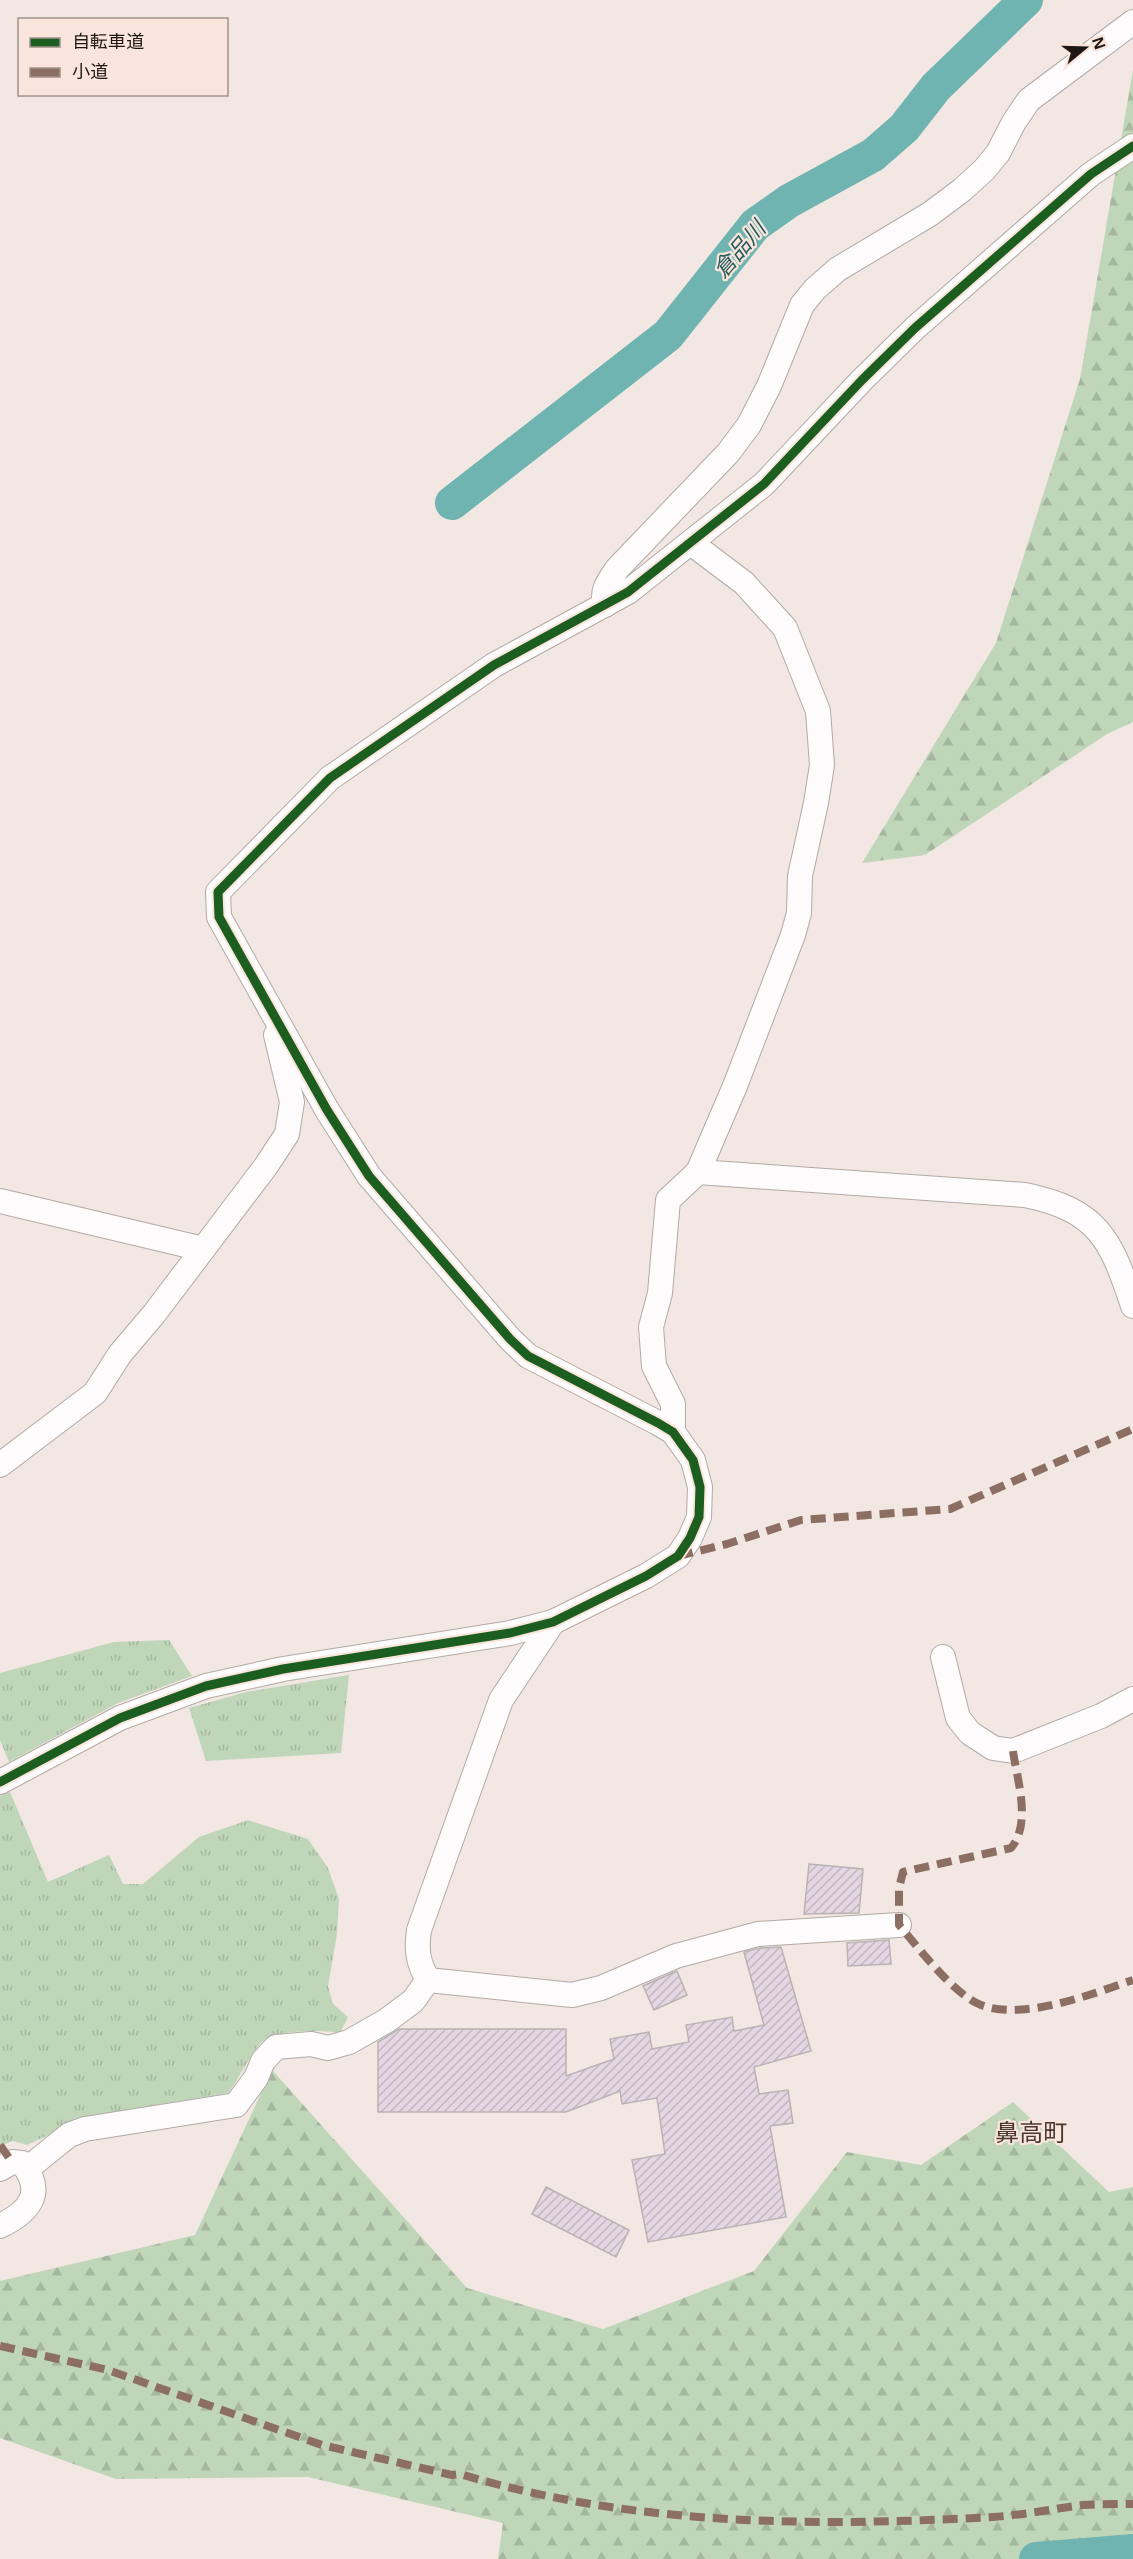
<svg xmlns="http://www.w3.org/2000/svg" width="1133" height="2559" font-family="Helvetica,'Noto Sans JP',sans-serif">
  <defs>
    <pattern id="grass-tufts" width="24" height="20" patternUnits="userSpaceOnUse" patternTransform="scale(1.5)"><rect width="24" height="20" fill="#c0d6b9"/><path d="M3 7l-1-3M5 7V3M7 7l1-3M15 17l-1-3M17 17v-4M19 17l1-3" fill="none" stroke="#a5b79e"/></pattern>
    <pattern id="forest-firs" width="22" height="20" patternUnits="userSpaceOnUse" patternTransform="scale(1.5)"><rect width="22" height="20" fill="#c0d6b9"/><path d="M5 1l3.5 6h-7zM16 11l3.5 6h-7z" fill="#a5b79e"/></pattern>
    <pattern id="building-hatch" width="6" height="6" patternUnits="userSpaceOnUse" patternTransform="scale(1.5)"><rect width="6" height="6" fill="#e4d6e3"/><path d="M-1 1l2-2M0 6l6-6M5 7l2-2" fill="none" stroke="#c3b7c2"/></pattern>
  </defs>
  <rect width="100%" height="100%" fill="#f2e7e2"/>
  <g fill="url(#grass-tufts)">
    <path d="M169 1640 192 1676 118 1703 9 1762 0 1740V1673L114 1642Z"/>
    <path d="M349 1675 341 1753 206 1761 189 1708 246 1692Z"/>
    <path d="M10 1792 48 1882 109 1855 123 1884H143L199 1837 248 1820 308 1839 328 1868 339 1899 337 1934 328 1986 333 2004 348 2017 340 2033C320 2030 279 2029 262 2042 254 2048 237 2082 228 2093L87 2117 27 2145 13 2141 0 2146V1796Z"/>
  </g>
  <g fill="url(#forest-firs)">
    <path d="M1133 70V722L1107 734 925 855 862 863 996 643 1080 379Z"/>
    <path d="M272 2070 467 2288 603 2329 754 2271 847 2152 921 2165 1013 2102 1109 2192 1133 2187V2559H498L503 2523 308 2477 116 2479 0 2438V2281L195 2235Z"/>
  </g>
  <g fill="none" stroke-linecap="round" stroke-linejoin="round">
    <g stroke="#70b4b2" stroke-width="34">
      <path d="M452 503 668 335 755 225 789 201 873 155 904 128 936 87 1026 0"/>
      <path d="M1036 2559 1133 2551"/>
    </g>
  </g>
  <g fill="url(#building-hatch)" stroke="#b9b3b4" stroke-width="1.5">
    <path d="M809 1864 863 1869 859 1913 804 1914Z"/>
    <path d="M889 1940 891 1964 848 1966 847 1943Z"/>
    <path d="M781 1947 811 2051 754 2067 759 2094 788 2090 793 2123 770 2126 786 2217 648 2242 632 2160 665 2154 657 2098 622 2104 620 2091 566 2112H378V2042L399 2029H566V2076L614 2059 610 2039 649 2032 652 2049 689 2042 686 2025 732 2017 734 2031 764 2025 744 1952 760 1948Z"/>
    <path d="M677 1971 687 1995 654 2010 643 1986Z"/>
    <path d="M546 2187 629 2230 616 2257 532 2214Z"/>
  </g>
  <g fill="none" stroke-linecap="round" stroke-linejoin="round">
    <g stroke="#b2aaa6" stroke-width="26">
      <g id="minor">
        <path d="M605 605C601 590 609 581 617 569L728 453 749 425 769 386 802 305 815 289 838 269 930 214 962 190 984 170 998 153 1014 122 1029 100 1133 22"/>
        <path d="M698 1172 1025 1195C1098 1210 1111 1239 1133 1306"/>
        <path d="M0 1201 203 1249"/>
        <path d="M673 1432V1404L654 1366 651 1327 660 1293 668 1200 698 1172 735 1086 793 935 799 913 800 876 816 803 822 765 818 711 785 628 744 583 691 543"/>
        <path d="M0 1465 95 1393 120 1354 154 1314 266 1166 287 1134 292 1102 276 1035"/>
        <path d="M553 1622 501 1700 419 1930C416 1950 418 1963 428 1980L572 1995 601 1988 676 1956 758 1934 899 1925"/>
        <path d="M943 1657 958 1718 970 1733 993 1748 1013 1751 1101 1716 1133 1699"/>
        <path d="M0 1782 120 1718 206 1686 283 1669 510 1633 553 1622 646 1576 678 1556 690 1538 699 1517 700 1487 693 1460 673 1432 658 1423 528 1356 510 1339 369 1176 327 1110 219 917 218 892 330 778 494 665 628 592 764 484 862 380 915 328 1091 174 1133 146"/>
        <path d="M0 2169 12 2162 22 2163C46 2193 29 2212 0 2226"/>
        <path d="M27 2169 69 2135 85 2129 236 2105 256 2078 263 2061 276 2047 311 2044 328 2048 349 2042 386 2021 413 2001 428 1980"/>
      </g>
    </g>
    <use href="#minor" stroke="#fdfbfb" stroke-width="24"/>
    <g stroke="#8d6e63" stroke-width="8" stroke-dasharray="15 8" stroke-linecap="butt">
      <path d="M678 1556 727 1544 801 1520 950 1509 1133 1429"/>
      <path d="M1013 1751C1017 1780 1032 1823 1011 1848L903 1872 899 1888V1925C918 1947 954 1995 981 2005 1023 2021 1092 1994 1133 1980"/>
      <path d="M0 2145 12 2162"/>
      <path d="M0 2346 108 2370 322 2445 452 2475 460 2474C633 2526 814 2527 993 2517 1023 2515 1053 2509 1083 2505 1099 2504 1116 2504 1133 2504"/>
    </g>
    <g stroke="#f9e5db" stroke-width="13">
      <path id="cycleway" d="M0 1782 120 1718 206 1686 283 1669 510 1633 553 1622 646 1576 678 1556 690 1538 699 1517 700 1487 693 1460 673 1432 658 1423 528 1356 510 1339 369 1176 327 1110 219 917 218 892 330 778 494 665 628 592 764 484 862 380 915 328 1091 174 1133 146"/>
    </g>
    <use href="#cycleway" stroke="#1b5e20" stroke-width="9"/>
  </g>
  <g text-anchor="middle" stroke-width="4.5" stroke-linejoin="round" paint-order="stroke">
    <g font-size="22" font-style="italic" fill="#255c5c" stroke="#f9e5db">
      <text transform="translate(739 249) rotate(-49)" y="8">倉品川</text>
    </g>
    <g font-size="24" fill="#483830" stroke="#f9e5db">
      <text x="1031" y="2141">鼻高町</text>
    </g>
  </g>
  <rect x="18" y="18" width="210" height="78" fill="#f9e5db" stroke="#a1938b" stroke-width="1.5"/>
  <rect x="30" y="38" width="30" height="9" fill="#1b5e20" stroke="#a1938b" stroke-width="1.5"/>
  <text x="72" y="48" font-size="18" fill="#1e1713">自転車道</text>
  <rect x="30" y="68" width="30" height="9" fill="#8d6e63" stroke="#a1938b" stroke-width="1.5"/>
  <text x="72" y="78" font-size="18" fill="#1e1713">小道</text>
  <g transform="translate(1085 48) rotate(71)" stroke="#f9e5db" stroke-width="4.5" paint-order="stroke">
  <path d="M0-4.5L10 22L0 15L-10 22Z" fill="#1e1713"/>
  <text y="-9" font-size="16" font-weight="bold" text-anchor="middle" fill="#1e1713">N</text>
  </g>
</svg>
